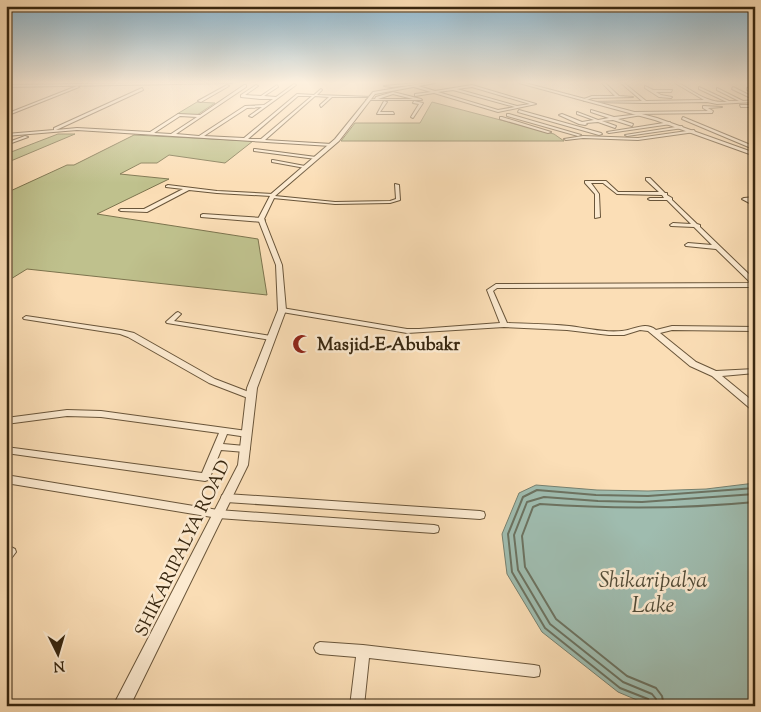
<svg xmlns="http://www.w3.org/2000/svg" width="761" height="712" font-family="'Sorts Mill Goudy',serif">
  <rect width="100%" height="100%" fill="#fbdeb6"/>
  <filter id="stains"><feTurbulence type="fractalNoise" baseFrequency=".004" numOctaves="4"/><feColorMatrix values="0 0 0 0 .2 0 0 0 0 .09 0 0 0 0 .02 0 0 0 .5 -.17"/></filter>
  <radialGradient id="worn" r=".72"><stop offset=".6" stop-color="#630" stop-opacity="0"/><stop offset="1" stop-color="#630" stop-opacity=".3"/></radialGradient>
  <g fill="#bfc18d" stroke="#7c744e">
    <path d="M197 102 215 103 197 115 177 114Z"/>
    <path d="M432 102 554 134 564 141H341L355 123H420Z"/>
    <path d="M58 134H75L6 163V154Z"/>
    <path d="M134 135 253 141 225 163 169 155 157 163H141L120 174 169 179 97 214 258 239 267 295 27 269 6 282V193L67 165H74Z"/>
  </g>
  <path fill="#9fbcaf" stroke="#76806f" d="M755 483V706H651L618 692 542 632 507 574 502 534 519 493 536 485 597 490 648 491 706 489Z"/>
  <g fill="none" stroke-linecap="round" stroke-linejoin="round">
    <g stroke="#6c7260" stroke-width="2">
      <path d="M651 706 648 699 620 688 545 628 512 572 508 534 523 497 537 490 596 495 648 496 755 488"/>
      <path d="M657 706 656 699 652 694 623 682 550 624 518 570 514 535 527 502 544 497 598 501 642 502 755 494"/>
      <path d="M664 706 662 696 656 688 627 676 556 619 525 567 522 536 533 507 540 504C612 509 683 509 755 502"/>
    </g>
    <g stroke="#69553a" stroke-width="2">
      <g id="minor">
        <path d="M146 83H232L6 87V85Z"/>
        <path d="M417 83 421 84 392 87 384 86Z"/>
        <path d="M605 83 619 96 633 97 592 98 584 101V99L592 96H615L602 83Z"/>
        <path d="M621 83H624L646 101 704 100 675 83H679C696 93 707 103 727 102L699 89V87L729 101H739L717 90V88L743 101 755 100V102L717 104 707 102 646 103 592 102 642 101Z"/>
        <path d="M294 84 296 85 252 117 249 116 262 107 247 108 204 136 244 138 297 94 314 95 321 89 322 90 317 95 372 97H332L321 107 320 105 329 97 315 96 265 140 332 144 331 146 77 130 6 136V134L54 130V128L142 88 143 90 56 130 77 128 150 132 178 114 200 115 244 85H246V87L176 134 199 136 245 106 264 105 273 99H260L241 97V95L256 85 258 86 245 95 261 96 277 85 278 87 264 96 276 97ZM298 96H312L261 139H248ZM180 116 197 117 171 134 154 133Z"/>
        <path d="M227 85 229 86 201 102 198 101Z"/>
        <path d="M415 85 435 91 472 85 536 104 498 112 434 93 415 96V94L431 92 414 87ZM472 87 530 104 517 106 457 89ZM453 90 515 107 498 110 438 92Z"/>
        <path d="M77 86 79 87 6 116V114Z"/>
        <path d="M645 86 653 90H672L671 92H656L661 95 672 97 671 98 659 97 645 88Z"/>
        <path d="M733 87 755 98V100L732 89Z"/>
        <path d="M747 88 755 91V93L747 90Z"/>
        <path d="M393 92 421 99 422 100H366L375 99 376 97ZM393 94 413 99H378Z"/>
        <path d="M384 101 387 102 380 112H393L394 114H377Z"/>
        <path d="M414 101 423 103 413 118 411 117 419 104 413 103Z"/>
        <path d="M740 105H755V107H741Z"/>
        <path d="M703 106 722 107 708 108 713 111 712 113 634 114 632 113 634 112 708 111 703 108Z"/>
        <path d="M519 110 601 133 602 134 599 135 518 112Z"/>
        <path d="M591 110 614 117 640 114 642 115 618 119 633 124 632 126 613 120 602 121 616 126 615 128 598 122 586 123 587 124 585 125 579 124 559 115 562 114 582 122 594 120 577 114V112L598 120 609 118 591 112Z"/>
        <path d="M507 114H509L581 135 578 136 507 116Z"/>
        <path d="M500 117H502L551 132 548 133 500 119Z"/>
        <path d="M683 117 753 146 754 147 751 148 682 119Z"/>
        <path d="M670 122 671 124 609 133 607 132Z"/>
        <path d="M682 126 683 128 627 136 625 135Z"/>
        <path d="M694 130 695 132 638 140 583 138 566 140 564 139 583 136 638 138Z"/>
        <path d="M25 136 28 137 6 145V143Z"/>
        <path d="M255 149 316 157 318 158 316 159 254 151V149Z"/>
        <path d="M273 160 305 166 307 167 305 168 272 162V160Z"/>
        <path d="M646 178H650L665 193H667V195L672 198V200L697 224 700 225V227L755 280V287L497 288 493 291 507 323C527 324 548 324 569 326 586 328 605 333 622 331 634 330 645 321 656 330L672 326 755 327V331L672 330 660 333 696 362 716 371 755 369V373L722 376 755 403V411L752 410 712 376 690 366 648 331 640 330 624 335H609L567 330 504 327 407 333 282 312 279 310 282 308 407 329H419L500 323 487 290 496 284 751 283 716 249 686 246 685 245 688 243 712 245 694 227 671 226 670 225 673 223 691 224 667 200H650L648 199 650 198H664L662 195 617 194 603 183H591L599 194 600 217 595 218V194L585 183V181H606L618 192H659L646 180Z"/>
        <path d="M395 184 399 185 400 200 390 203 335 204 273 198H271V196L217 193 189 190 147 212 121 211 119 210 121 209H144L183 189 166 187V186L168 185 217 191 273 194H275V196L335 202 390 201 396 199Z"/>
        <path d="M755 197V199L749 200 755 203V206L742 199 744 198Z"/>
        <path d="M203 214 262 218 265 220 262 222 201 217V215Z"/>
        <path d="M178 312 181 314 174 321 271 336 275 338 271 340 167 323 166 322 167 321 176 313Z"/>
        <path d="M26 316 121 330 134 333 215 379 254 394 255 396 254 398H248L209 383 128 337 120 334 24 319 23 318Z"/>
        <path d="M67 410 101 411 247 431 250 432 251 434 250 436 247 437 227 434 223 444 245 446 248 447 250 449 248 451 245 452 221 450 210 477 208 480 205 481 6 453V447L202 473 219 433 101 417 67 416 6 424V418Z"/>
        <path d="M6 475 218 510 434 525 438 526 439 529 438 532 434 533 218 518 6 483Z"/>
        <path d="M226 494 480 511 484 512 485 515 484 518 480 519 226 502 222 501 221 498 222 495Z"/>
        <path d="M11 547 15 549 16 552 10 560 6 562V549Z"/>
        <path d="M320 642 363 645 534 665 539 666 540 671 539 676 534 677 369 658 364 706H350L356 657 320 654 316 652 314 648 316 644Z"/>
      </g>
    </g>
    <g stroke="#69553a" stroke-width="2">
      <g id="tertiary">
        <path d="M426 83H435L375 94 339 141 275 196 264 219 282 265 286 310 257 388 248 465 130 706H113L238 465 247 388 278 310 276 265 258 219 271 194 335 139 373 92Z"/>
        <path d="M525 83 657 118 755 153V156L655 120 519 83Z"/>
      </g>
    </g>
    <use href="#minor" fill="#fcead0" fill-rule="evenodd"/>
    <use href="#tertiary" fill="#fcead0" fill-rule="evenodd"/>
  </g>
  <linearGradient id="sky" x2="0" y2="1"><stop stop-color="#8bb7d1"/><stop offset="0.45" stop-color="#fdf0de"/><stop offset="1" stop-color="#fdf0de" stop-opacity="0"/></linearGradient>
  <rect width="761" height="183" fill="url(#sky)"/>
  <defs>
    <g id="mosque-bare" transform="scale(1.5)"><path d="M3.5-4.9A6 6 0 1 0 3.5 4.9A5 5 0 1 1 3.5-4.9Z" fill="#8f2418" stroke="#fcead0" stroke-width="2.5" paint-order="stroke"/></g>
  </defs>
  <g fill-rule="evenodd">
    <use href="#mosque-bare" x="302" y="344"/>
  </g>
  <g text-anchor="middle" stroke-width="5" stroke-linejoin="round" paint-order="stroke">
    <g font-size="18" font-weight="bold" fill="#382710" stroke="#fcead0" text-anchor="start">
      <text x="317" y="350">Masjid-E-Abubakr</text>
    </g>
    <g font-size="18" fill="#382710" stroke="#fcead0">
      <text transform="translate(182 548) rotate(-64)" y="6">SHIKARIPALYA ROAD</text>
    </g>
    <g font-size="22" font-style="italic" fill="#524c38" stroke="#fcead0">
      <text x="653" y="587">Shikaripalya<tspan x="653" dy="25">Lake</tspan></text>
    </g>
  </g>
  <rect width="761" height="712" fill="none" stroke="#fbdeb6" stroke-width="25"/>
  <rect x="8" y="8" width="746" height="697" fill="none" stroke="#382710" stroke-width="2.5"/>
  <rect x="12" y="12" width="736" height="687" fill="none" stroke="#382710"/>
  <g transform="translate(58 654) rotate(175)" stroke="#fcead0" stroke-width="4" paint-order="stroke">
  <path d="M0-4L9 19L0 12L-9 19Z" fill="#382710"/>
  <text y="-8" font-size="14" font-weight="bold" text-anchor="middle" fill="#382710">N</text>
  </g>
  <rect width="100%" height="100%" filter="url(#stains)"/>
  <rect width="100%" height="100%" fill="url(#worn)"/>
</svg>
